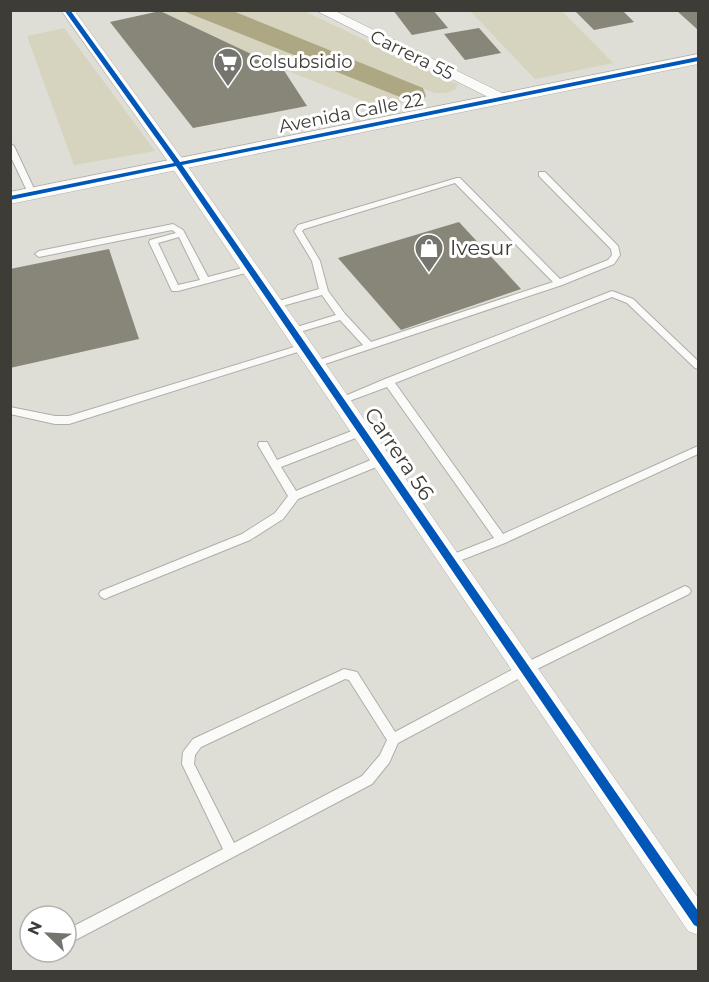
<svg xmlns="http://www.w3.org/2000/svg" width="709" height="982" font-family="Montserrat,sans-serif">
  <rect width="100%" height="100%" fill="#deddd6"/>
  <g fill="#d6d4bf">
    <path d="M159 11H183L410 101 379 107 283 69Z"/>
    <path d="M233 11H304L457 84 456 89 447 93H435Z"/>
    <path d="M470 11H562L613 63 535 79Z"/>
    <path d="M64 28 155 151 74 165 27 36Z"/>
  </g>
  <path fill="#ada883" d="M183 11H233L423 88 426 96 421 102 410 101Z"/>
  <g fill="#878679">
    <path d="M393 10H433L448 28 412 35Z"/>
    <path d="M574 10H622L634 22 594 30Z"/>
    <path d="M676 10H698V30Z"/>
    <path d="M160 11 283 69 307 106 193 128 110 22Z"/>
    <path d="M479 28 501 53 465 60 444 34Z"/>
    <path d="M459 222 521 289 401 330 338 258Z"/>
    <path d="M109 249 139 339 10 368V269Z"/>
  </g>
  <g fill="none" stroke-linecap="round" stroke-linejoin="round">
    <g stroke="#afaea9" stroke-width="2">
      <g id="service">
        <path d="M10 144 14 146 36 193 35 195H32L28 193 10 155Z"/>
        <path d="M539 172H545L618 246 620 255 614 264 562 285 316 367 313 366 311 364 313 362 363 345 340 320 293 334 290 333 288 331 290 329 336 315 322 295 275 308 270 305 272 303 319 289 312 261 294 231 298 225 457 178H460L560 279 608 260 612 255 611 249 539 176ZM455 183 553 282 371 342 345 314 328 291 320 261 302 231 304 229Z"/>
        <path d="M173 224 183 230 208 277 250 266 254 269 253 271 178 291H172L149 242 150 240 176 233 172 230 39 257 35 254 39 251ZM179 237 200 280 178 285 158 243Z"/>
        <path d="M612 291 633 299 698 361V369L695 368 627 303 612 297 395 383 503 534 698 446V454L505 543 454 563H446L444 560 446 557 494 538 387 387 341 404 336 401 338 399 385 379Z"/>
        <path d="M304 344 309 347 307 349 69 424H55L10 414V407L55 416H69Z"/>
        <path d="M362 427 367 431 366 434 281 467 296 491 378 457H386L387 460 386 463 298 499 283 519 250 540 109 597 105 599 101 597 99 594 101 591 242 534 275 513 288 496 258 445 259 442H267L277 460Z"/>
        <path d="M685 586 689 588 691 591 689 594 529 673 398 743 389 763 372 784 66 945V930L223 849 182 764 183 752 193 739 344 669 357 672 395 732 521 665ZM345 679 349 680 387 740 380 755 362 776 234 843 194 764 195 755 201 747Z"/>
      </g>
    </g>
    <g stroke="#afaea9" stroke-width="1">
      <g id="minor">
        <path d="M61 10H74L184 161 698 898V935L688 931 171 166Z"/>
        <path d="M315 10H333L508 96 510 99 503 103 498 102Z"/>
      </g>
    </g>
    <g stroke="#afaea9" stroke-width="1">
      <path id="tertiary" d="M698 54V64L10 204V192Z"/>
    </g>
    <use href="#service" fill="#fafaf9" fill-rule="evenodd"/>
    <use href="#minor" fill="#fafaf9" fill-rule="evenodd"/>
    <use href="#tertiary" fill="#fafaf9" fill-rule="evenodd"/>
    <g stroke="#fff" stroke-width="4">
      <path id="cycleway" d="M64 10H70L180 162 698 57V61L182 165 698 911V927L694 925 176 166 10 200V196L174 163Z"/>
    </g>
    <use href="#cycleway" fill="#0057b8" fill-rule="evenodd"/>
  </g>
  <defs>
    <g id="supermarket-pin" transform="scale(1.5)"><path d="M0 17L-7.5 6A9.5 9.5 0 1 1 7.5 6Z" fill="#75746f" stroke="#fff"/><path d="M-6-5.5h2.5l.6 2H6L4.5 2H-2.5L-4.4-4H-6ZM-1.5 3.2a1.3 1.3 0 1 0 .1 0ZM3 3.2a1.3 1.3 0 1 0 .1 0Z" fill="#fff"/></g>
    <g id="shop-pin" transform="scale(1.5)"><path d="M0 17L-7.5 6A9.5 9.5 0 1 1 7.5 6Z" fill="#75746f" stroke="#fff"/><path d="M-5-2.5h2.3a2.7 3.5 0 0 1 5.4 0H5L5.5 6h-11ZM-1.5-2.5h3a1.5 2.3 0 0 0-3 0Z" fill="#fff"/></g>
  </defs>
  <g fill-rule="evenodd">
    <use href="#supermarket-pin" x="228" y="62"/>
    <use href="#shop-pin" x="429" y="248"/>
  </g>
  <g text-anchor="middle" stroke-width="6" stroke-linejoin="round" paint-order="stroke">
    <g font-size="18" fill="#3d3c37" stroke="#fff">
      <text transform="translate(412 55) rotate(26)" y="6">Carrera 55</text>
      <text transform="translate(351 113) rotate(-11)" y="6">Avenida Calle 22</text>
    </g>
    <g font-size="18" fill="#3d3c37" stroke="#fff" text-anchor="start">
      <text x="249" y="68">Colsubsidio</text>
    </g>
    <g font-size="21" fill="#3d3c37" stroke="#fff" text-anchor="start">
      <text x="450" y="255">Ivesur</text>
    </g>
    <g font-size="21" fill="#3d3c37" stroke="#fff">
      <text transform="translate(399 454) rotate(56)" y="7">Carrera 56</text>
    </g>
  </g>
  <rect width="709" height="982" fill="none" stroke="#3d3c37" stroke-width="24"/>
  <g transform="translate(48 934) rotate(294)"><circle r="28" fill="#ffffff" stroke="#b1b1af" stroke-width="1.5"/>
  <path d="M0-4.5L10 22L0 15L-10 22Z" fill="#75746f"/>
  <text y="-9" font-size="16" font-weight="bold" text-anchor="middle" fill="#3d3c37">N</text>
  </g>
</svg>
